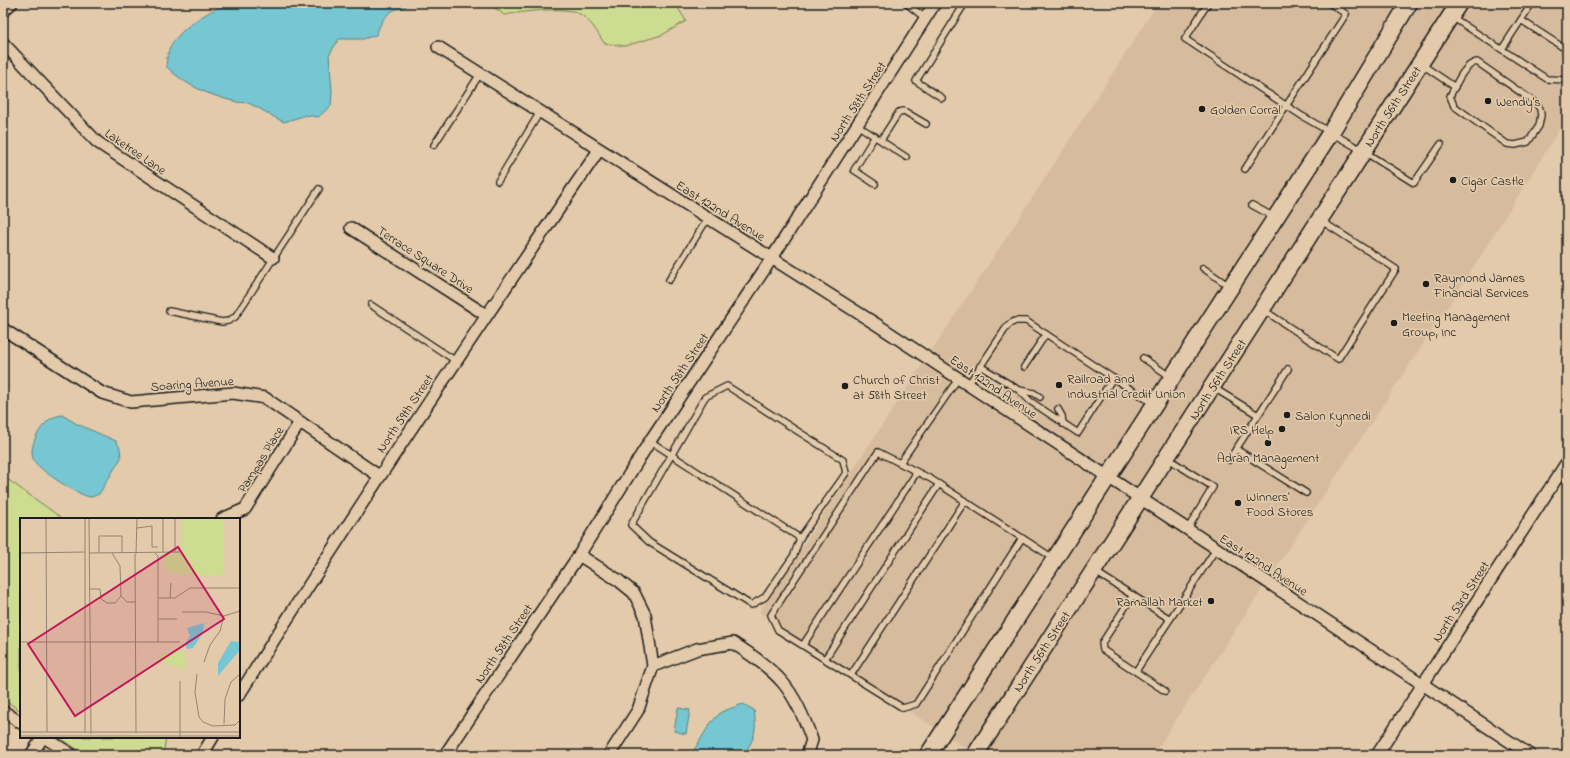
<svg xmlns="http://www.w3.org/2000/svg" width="1570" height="758" font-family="'Indie Flower',sans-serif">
  <rect width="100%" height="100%" fill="#e2caaa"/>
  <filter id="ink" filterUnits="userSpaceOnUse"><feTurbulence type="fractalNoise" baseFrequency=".025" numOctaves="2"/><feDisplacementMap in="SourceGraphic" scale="8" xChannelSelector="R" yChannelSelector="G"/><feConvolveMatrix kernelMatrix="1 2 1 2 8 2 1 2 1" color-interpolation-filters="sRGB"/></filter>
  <g filter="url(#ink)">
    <path fill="#d7bb9d" d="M1158 3H1567V117L1480 257 1153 755H976L759 612 1016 223Z"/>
    <g fill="#cddc90" stroke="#747c56">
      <path d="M489 3H675L686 21 662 35 625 46 604 43C597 32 591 20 578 13 565 6 520 12 504 15Z"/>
      <path d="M3 476 63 519H21V711L3 699Z"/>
      <path d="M59 737H166L163 755H86Z"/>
    </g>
    <g fill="#77c7d2" stroke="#538389">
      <path d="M232 3H409C405 9 397 8 392 11 383 17 380 25 376 35L363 39H339L329 55 332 91 331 106 318 117 306 115 284 122C272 117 261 108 248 103 244 102 238 103 233 101 209 95 184 85 166 66 167 60 167 53 170 48 178 29 213 7 232 3Z"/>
      <path d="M62 415 77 424 116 441 120 448 121 458 99 494C96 495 93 497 90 497 78 495 42 472 35 462 27 451 37 431 46 423 50 418 56 416 62 415Z"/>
      <path d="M743 704 754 710C757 731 755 737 744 755H691L710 724 721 712Z"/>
      <path d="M678 708 690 710 686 734 674 731Z"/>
    </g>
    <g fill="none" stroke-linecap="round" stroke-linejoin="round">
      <g stroke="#1c1c1c" stroke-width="8">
        <g id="service">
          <path d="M906 3 925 18"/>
          <path d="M1208 3 1185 39 1302 116 1363 151 1414 183 1441 144"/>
          <path d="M1532 3 1521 20 1567 50"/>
          <path d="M1452 17 1547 79 1567 80"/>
          <path d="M1502 49 1521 20"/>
          <path d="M1477 62 1536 103 1540 109 1541 115 1539 126 1528 142 1515 145 1507 144 1454 106 1450 96C1456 85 1464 64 1477 62Z"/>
          <path d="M1421 64 1455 87"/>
          <path d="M942 98 916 81 965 3"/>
          <path d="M857 125 906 157"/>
          <path d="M875 136 854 170 875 184"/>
          <path d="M881 140 899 112 904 111 926 124"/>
          <path d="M434 145 480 74"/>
          <path d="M1245 169 1346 14 1329 3"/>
          <path d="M498 181 540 112"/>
          <path d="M1252 205 1274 217"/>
          <path d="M1203 268 1229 286"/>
          <path d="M669 280 708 218"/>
          <path d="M371 305 456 361"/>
          <path d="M1262 309 1338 359 1396 269 1320 220"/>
          <path d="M169 311 222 322 228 321 235 317 319 189"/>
          <path d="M1143 358 1171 377"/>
          <path d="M980 366 1019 390 1030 401 1078 433 1113 378 1154 404"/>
          <path d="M1024 367 1046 334"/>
          <path d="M968 385 1008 325 1015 321H1026L1113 378"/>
          <path d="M727 386 843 460 846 473 800 538 794 555 765 597 751 605 649 542 631 525 705 397Z"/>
          <path d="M1214 388 1258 415"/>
          <path d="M1019 390 1034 393 1040 397"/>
          <path d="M1058 409 1062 416 1063 424"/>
          <path d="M650 441 800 538"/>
          <path d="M1236 449 1306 493"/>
          <path d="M1167 458 1213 487 1187 530"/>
          <path d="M1229 460 1288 369"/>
          <path d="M900 463 958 379"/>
          <path d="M1022 538 916 704 903 708 778 630 771 615 878 452 931 479 1053 558"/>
          <path d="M1094 571 1170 619"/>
          <path d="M1133 595 1102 643 1103 650 1165 691"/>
          <path d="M803 645 917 472"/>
          <path d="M825 659 939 484"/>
          <path d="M1136 671 1216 549"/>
          <path d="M851 675 965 501"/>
        </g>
      </g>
      <g stroke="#1c1c1c" stroke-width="14">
        <g id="minor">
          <path d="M3 11 12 3"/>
          <path d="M3 43 97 142 273 258"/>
          <path d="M438 47 879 326 1530 755"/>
          <path d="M351 228 486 315"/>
          <path d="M3 329 102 393 131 402 233 393 265 398 379 476"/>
          <path d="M222 519 245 509 300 422"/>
          <path d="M579 555 618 580 634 593 645 615 653 666 638 710 609 755"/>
          <path d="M653 666 697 649 733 643C779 672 794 688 812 740L807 755"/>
          <path d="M239 695C355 511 476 330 599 150"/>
          <path d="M3 711 21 723"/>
          <path d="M44 737 72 755"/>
          <path d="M31 755 43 737"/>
          <path d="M202 755 213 737"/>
          <path d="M445 755 579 555 650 441 772 258 935 3"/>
          <path d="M1377 755 1567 462"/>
        </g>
      </g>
      <g stroke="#1c1c1c" stroke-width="19">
        <g id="secondary">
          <path d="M928 755 1331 132 1409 3"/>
          <path d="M975 755 1459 3"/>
        </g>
      </g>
      <use href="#service" stroke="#e2caaa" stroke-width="5.5"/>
      <use href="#minor" stroke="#e2caaa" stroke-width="11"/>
      <use href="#secondary" stroke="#e2caaa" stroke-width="16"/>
    </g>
  </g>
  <g fill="#1c1c1c" stroke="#e2caaa" stroke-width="1.5">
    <circle cx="1488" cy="101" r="4"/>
    <circle cx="1202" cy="109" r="4"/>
    <circle cx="1453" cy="180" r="4"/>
    <circle cx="1426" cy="284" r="4"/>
    <circle cx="1394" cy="323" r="4"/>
    <circle cx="1059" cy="385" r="4"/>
    <circle cx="845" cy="386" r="4"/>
    <circle cx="1287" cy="415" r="4"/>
    <circle cx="1282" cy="429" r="4"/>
    <circle cx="1268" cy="443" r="4"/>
    <circle cx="1238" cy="503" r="4"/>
    <circle cx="1211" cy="601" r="4"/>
  </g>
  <g text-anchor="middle" stroke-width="3.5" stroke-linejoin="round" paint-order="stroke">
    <g font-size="13" fill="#1c1c1c" stroke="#e2caaa">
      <text transform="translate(857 101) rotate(-57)" y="5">North 58th Street</text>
      <text transform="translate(1392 106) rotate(-57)" y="5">North 56th Street</text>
      <text transform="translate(136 151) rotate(34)" y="5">Laketree Lane</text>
      <text transform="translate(721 210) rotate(32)" y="5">East 122nd Avenue</text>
      <text transform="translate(426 259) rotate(33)" y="5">Terrace Square Drive</text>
      <text transform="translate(679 372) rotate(-56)" y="5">North 58th Street</text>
      <text transform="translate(1217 379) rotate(-57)" y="5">North 56th Street</text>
      <text transform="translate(192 383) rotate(-4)" y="5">Soaring Avenue</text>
      <text transform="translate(994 386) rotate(34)" y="5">East 122nd Avenue</text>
      <text transform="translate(404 413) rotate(-56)" y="5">North 59th Street</text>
      <text transform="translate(260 459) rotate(-58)" y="5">Pampas Place</text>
      <text transform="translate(1264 564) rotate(33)" y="5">East 122nd Avenue</text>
      <text transform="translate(1460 601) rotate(-57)" y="5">North 53rd Street</text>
      <text transform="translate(503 643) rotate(-56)" y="5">North 58th Street</text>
      <text transform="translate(1041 651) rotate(-57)" y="5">North 56th Street</text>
    </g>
    <g font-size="13" fill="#1c1c1c" stroke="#e2caaa" text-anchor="start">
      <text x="1496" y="106">Wendy's</text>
      <text x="1210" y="114">Golden Corral</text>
      <text x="1461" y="185">Cigar Castle</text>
      <text x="1434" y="282">Raymond James<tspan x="1434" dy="15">Financial Services</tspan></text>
      <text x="1402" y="321">Meeting Management<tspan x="1402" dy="15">Group, Inc</tspan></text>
      <text x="1067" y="383">Railroad and<tspan x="1067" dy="15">Industrial Credit Union</tspan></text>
      <text x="853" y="384">Church of Christ<tspan x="853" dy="15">at 58th Street</tspan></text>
      <text x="1295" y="420">Salon Kynnedi</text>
      <text x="1274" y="434" text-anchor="end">IRS Help</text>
      <text x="1268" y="462" text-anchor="middle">Adran Management</text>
      <text x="1246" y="501">Winners'<tspan x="1246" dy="15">Food Stores</tspan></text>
      <text x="1203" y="606" text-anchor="end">Ramallah Market</text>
    </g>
  </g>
  <g transform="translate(20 518)">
    <rect width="220" height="220" fill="#e2caaa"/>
    <path d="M161 0H203V58L149 55 140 35H162ZM155 131 166 136 165 150 161 151 138 142 142 136H149Z" fill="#cddc90"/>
    <path d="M184 105 183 115 173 130 167 131 165 126 170 118 167 110ZM211 123 220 124V132L198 158V145Z" fill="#77c7d2"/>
    <path fill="none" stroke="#938471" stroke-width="1" d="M26 0 27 214M65 0V215M69 0 71 216M117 10 132 8V29H138M143 34V0M155 34V0M0 35 65 34M69 35 160 34M79 35V18H102V35M92 35 100 48 101 78 107 84H115M135 35 138 38V124M115 36 116 214M116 36 117 0M69 71H80L81 81 87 85H95L101 78M139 80H155L170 70H220M150 80 151 65M162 94H186L204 98 220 93M139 101H157M0 124H160M184 144 190 127 200 113 204 98M177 156 175 174 179 199 183 204 193 208 215 207 220 202M204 206 205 181 211 164 220 156M0 214H220M0 218H220M160 220V163"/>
    <path fill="#c2185b" fill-opacity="0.15" stroke="#c2185b" stroke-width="2" d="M158 29 204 101 55 198 8 126Z"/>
    <rect width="220" height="220" fill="none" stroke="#1c1c1c" stroke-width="2"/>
  </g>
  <rect width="1570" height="758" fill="none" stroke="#e2caaa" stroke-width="16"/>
  <rect x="8" y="8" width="1554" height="742" fill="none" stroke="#1c1c1c" stroke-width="1.5" filter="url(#ink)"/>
</svg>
